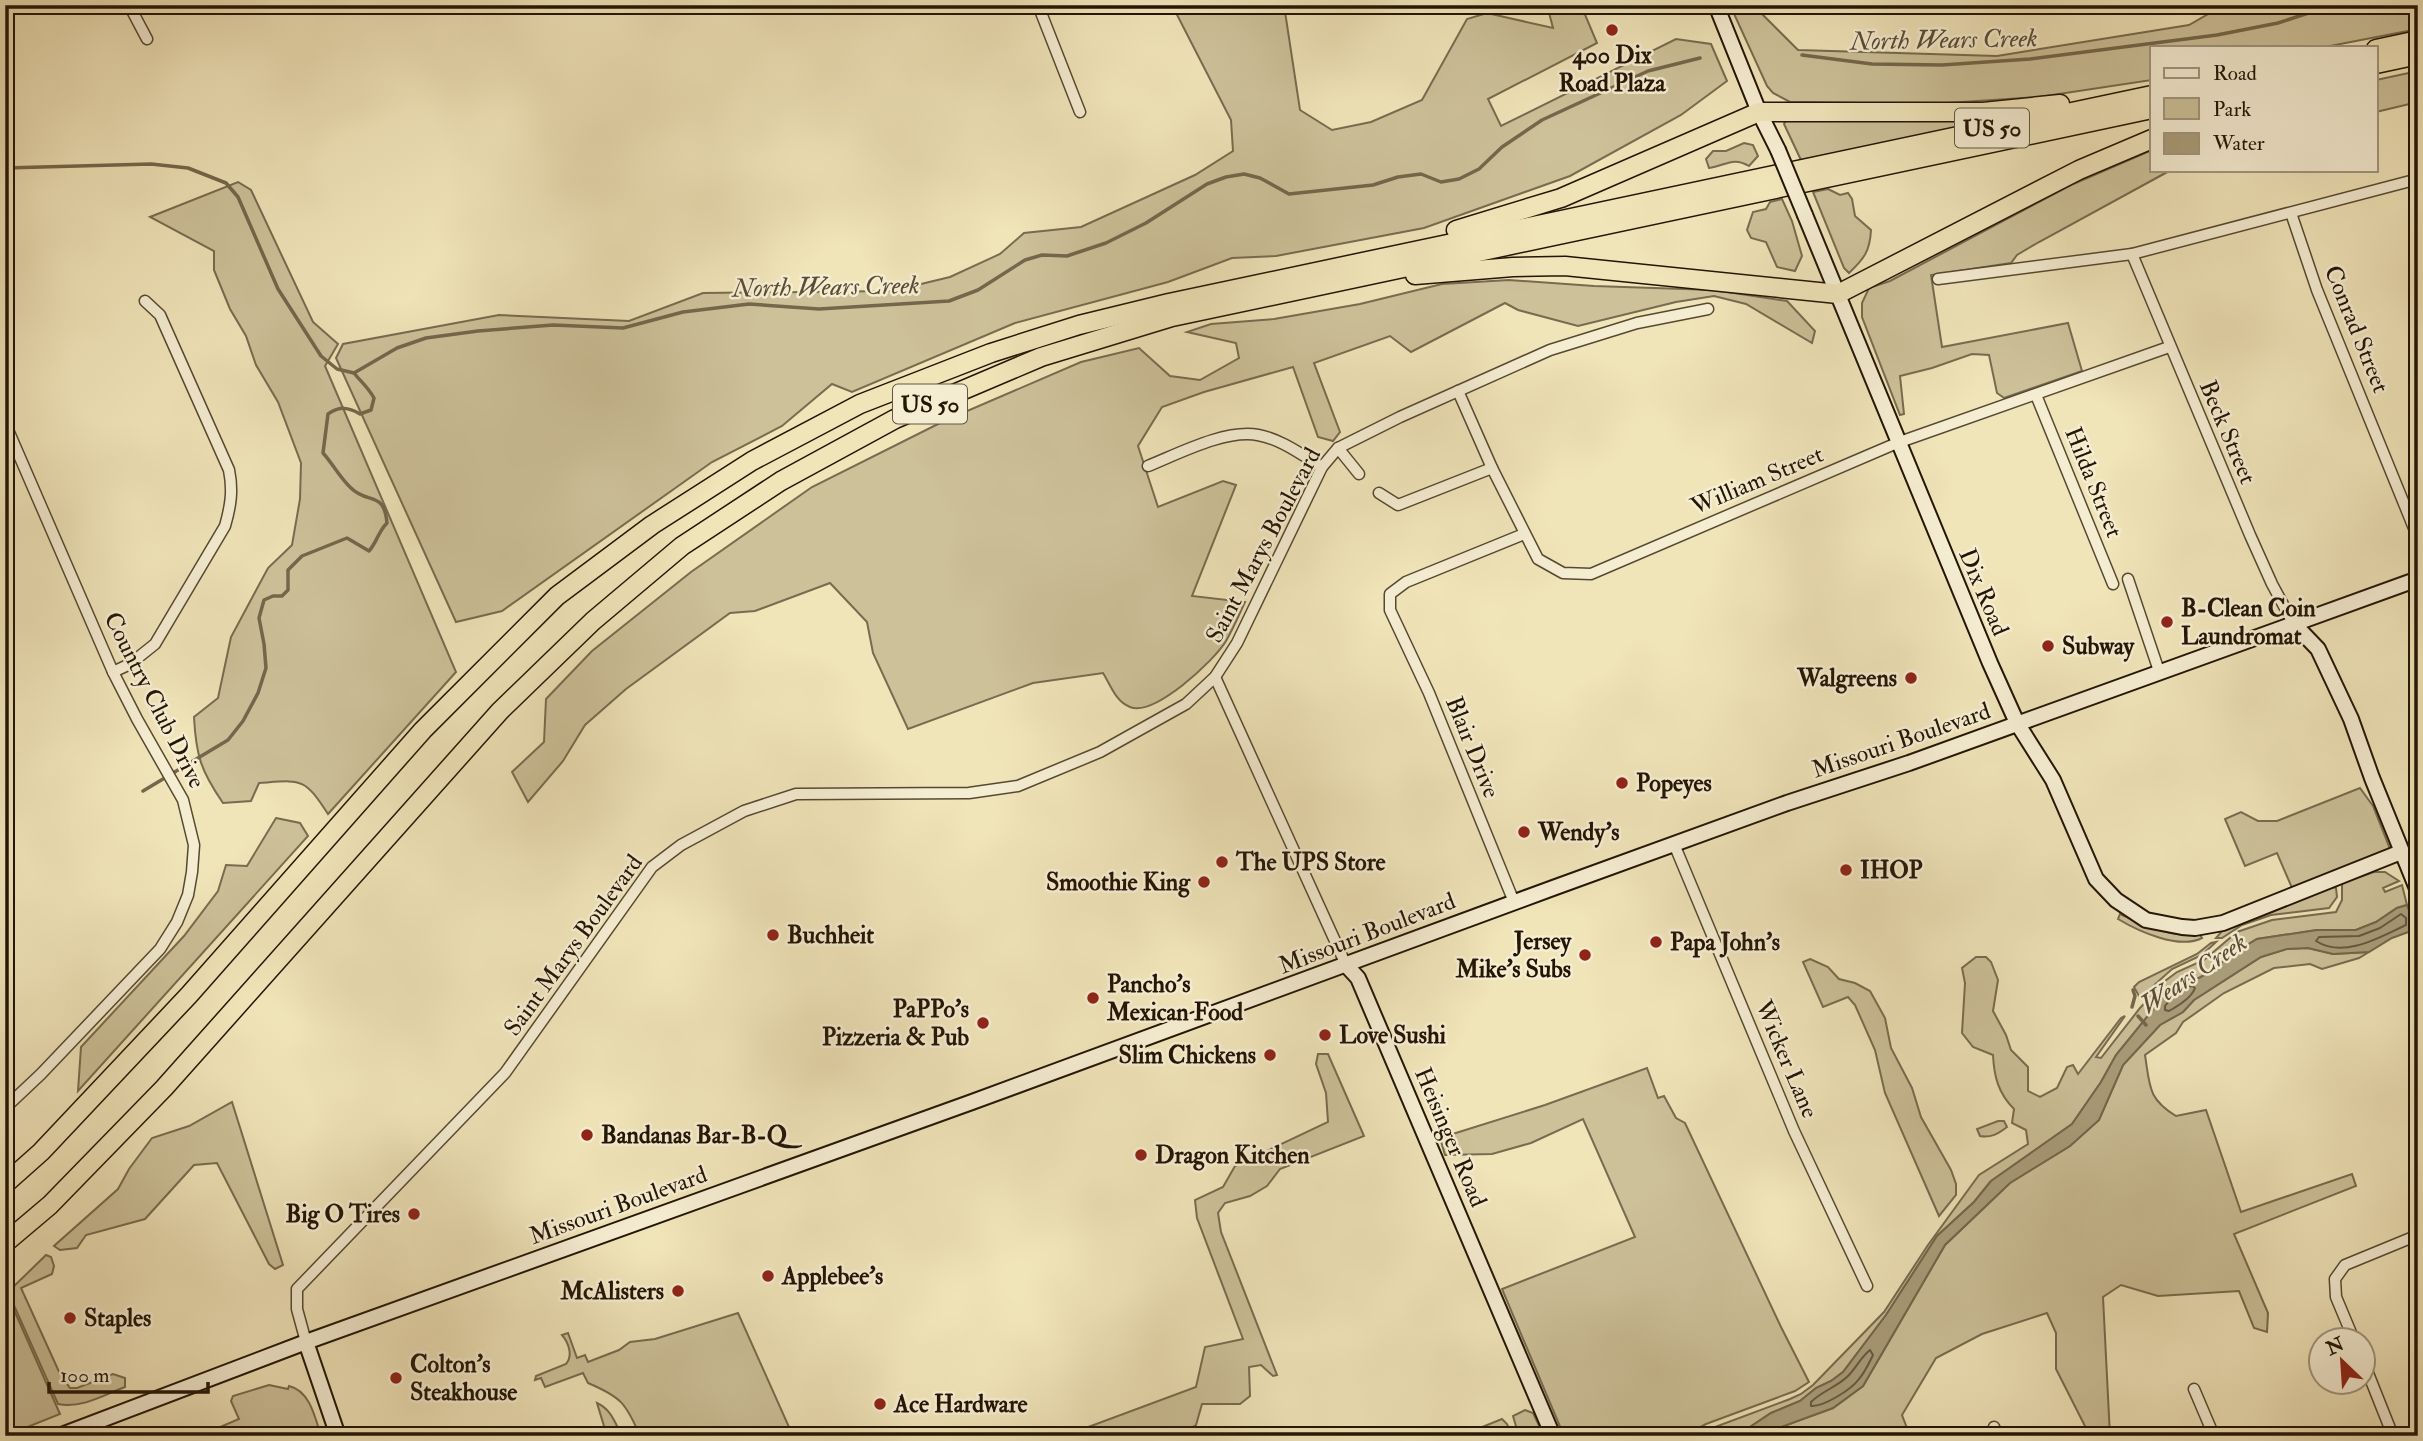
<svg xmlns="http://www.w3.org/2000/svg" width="2423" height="1441" font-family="'IM FELL Double Pica',serif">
  <rect width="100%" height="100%" fill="#f0e4b9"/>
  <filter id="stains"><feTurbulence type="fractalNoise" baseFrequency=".00286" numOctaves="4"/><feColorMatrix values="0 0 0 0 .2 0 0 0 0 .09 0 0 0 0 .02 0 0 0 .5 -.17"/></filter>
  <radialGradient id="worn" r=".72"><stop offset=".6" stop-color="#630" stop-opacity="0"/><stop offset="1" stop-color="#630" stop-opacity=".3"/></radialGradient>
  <g fill="#cdc19a" stroke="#786b4f" stroke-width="2">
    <path d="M1172 5H1284L1300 110 1332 130 1371 122 1422 100 1467 19 1487 13 1553 28 1547 5H1581L1597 43 1488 99 1501 126 1676 39 1711 44 1727 81 1681 115 1570 176 1424 228 1276 256 1232 258 1168 282 1015 323 852 392 832 384 782 426 712 462 502 611 456 622 336 358 343 344 499 315 629 321 703 293 892 291 950 277 1000 254 1024 233 1081 227 1195 175 1233 151 1231 120Z"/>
    <path d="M1730 5H1753L1798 50 1997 56 2189 25 2217 9 2239 5H2418V29L2325 47H2152V80L2039 97 1932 104 1790 102 1773 93 1767 86Z"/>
    <path d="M2418 71V102L2376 112V80Z"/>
    <path d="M2004 119 1801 160 1784 124 1786 120Z"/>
    <path d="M1744 143 1753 145 1758 156 1749 166C1733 156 1725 166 1709 168L1706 159 1713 151H1726Z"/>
    <path d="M2152 150V170H2171L2039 242 2017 255 2011 263 1931 275 1942 347 2068 323 2082 371 2004 398 1997 393 1989 355 1972 354 1932 368 1900 376 1904 414 1900 415 1862 317V303L1869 288 1890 281 2071 185Z"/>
    <path d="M238 182 251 190 313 322 338 344 325 366 456 672 328 814C304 777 302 780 259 783L251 801 223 803C201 771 196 756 194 717L218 698 231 637 268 568 292 545 300 499 301 463 278 402 256 365 246 336 230 309 214 270V251L150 217Z"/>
    <path d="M1828 189 1840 195 1848 193 1852 199 1855 216 1871 230C1870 251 1864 259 1849 273L1844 268 1813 192Z"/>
    <path d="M1782 199 1792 221 1802 256 1795 271 1777 267 1766 242 1751 238 1747 230 1753 212 1766 209 1770 202Z"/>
    <path d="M1509 280 1594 286 1714 290 1787 301 1815 331 1812 343 1746 304 1714 296 1676 302 1578 326 1518 310 1505 303 1411 352 1390 336 1314 363 1340 432 1333 441 1318 437 1293 367 1204 392 1162 407 1138 446 1158 507 1223 481 1236 485 1192 596 1245 602C1239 615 1233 629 1226 641 1214 661 1154 717 1130 707 1116 702 1111 686 1103 673L1033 683 908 729 873 653 867 622 830 583 755 611 730 613 626 689 585 725 563 761 528 802 512 772 544 742 546 699 592 651 691 572 812 487 944 421 1081 362 1139 348 1170 376 1200 380 1239 358 1236 343 1187 332 1211 324 1274 319 1360 304 1442 284Z"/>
    <path d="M2360 788 2373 806 2390 849 2292 888 2277 853 2245 866 2225 819 2241 812 2258 821H2277Z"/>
    <path d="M276 818 300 823 308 836 78 1091 81 1047 184 936 218 891 226 865 247 866Z"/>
    <path d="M2374 872H2385L2399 881 2383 888 2385 892 2402 885 2407 905 2397 908 2376 922 2356 930H2317L2257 939 2232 954 2210 972 2199 978 2184 979 2169 990 2116 1055 2101 1082 2072 1124 1990 1182 1974 1202 1937 1236 1886 1315 1843 1372 1831 1381 1816 1388 1800 1401 1771 1413 1747 1429 1741 1436H1691L1790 1399 1801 1394 1813 1385 1884 1312 1928 1245 1979 1175 2028 1144 2026 1130 2012 1123 2014 1109C1998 1093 1994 1076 1993 1055L1973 1047 1962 1033 1965 983 1962 968 1976 957H1986L1991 962 1998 980 1993 1011 2006 1035 2011 1050 2028 1067V1091L2040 1097 2057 1088 2067 1067 2073 1065 2078 1074 2121 1018 2125 1016 2096 1057 2101 1058 2140 1008 2165 981 2177 972 2204 960 2237 932 2272 920 2336 912 2342 900V883Z"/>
    <path d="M2333 887 2336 888 2337 897 2329 908 2271 915 2242 925 2222 938H2216L2222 931Z"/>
    <path d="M2120 914C2149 927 2166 936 2200 935L2202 938C2179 950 2138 931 2118 919Z"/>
    <path d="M2216 942 2202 955 2172 969 2140 998 2134 987 2139 982 2197 954 2211 943Z"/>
    <path d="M2308 948 2333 954 2369 952 2359 958 2322 969 2310 964 2274 968 2224 993 2183 1022 2176 1033 2145 1055C2150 1087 2148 1099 2176 1116L2206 1110 2241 1212 2352 1174 2356 1186 2234 1234 2268 1313 2267 1332 2254 1328 2239 1291 2158 1296 2121 1285 2103 1297 2110 1436H2090L2056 1369V1333L2047 1313 1982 1334 1936 1358 1902 1415 1910 1436H1776L1781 1427 1833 1408 1863 1386 1945 1245 2010 1183 2070 1146 2099 1120 2123 1065 2160 1025 2183 1012 2194 1000 2261 957 2286 949Z"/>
    <path d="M1810 959 1828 967 1839 979 1855 983 1870 991 1885 1018 1891 1048 1912 1088 1921 1117 1951 1170 1956 1184V1195L1939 1216 1885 1093 1875 1050 1855 1005 1848 997 1823 1007 1803 962Z"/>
    <path d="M1318 1054H1328L1364 1136 1280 1169 1267 1186 1250 1196 1225 1203 1218 1213 1221 1232 1277 1375 1273 1376 1261 1365 1249 1367 1250 1396 1240 1404H1202L1196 1425 1177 1436H1064L1196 1387 1205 1347 1243 1339 1197 1218 1195 1200 1223 1187 1235 1166 1328 1122 1326 1093 1316 1064Z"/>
    <path d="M1647 1068 1658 1098 1664 1096 1676 1118 1685 1123 1781 1327 1809 1382 1795 1391 1706 1424 1684 1436H1564L1502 1289 1635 1237 1583 1119 1531 1143 1492 1154 1445 1155 1440 1138 1545 1105Z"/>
    <path d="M232 1102 283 1265 275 1269 269 1264 217 1163 194 1165 145 1219 86 1235 77 1248 60 1250 54 1246 118 1189 129 1169 152 1138 189 1126Z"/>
    <path d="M1998 1121H2004L2007 1127C1998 1134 1991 1138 1980 1136L1977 1129Z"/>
    <path d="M46 1255 51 1257 54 1266 52 1274 21 1288 60 1374 70 1388H77L113 1374 125 1378V1387C104 1395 81 1409 58 1404L8 1292Z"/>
    <path d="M7 1294 60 1414 5 1436V1296Z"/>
    <path d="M738 1313 793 1436H640C626 1403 621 1397 588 1383L583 1373 545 1387 541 1378 535 1380 536 1376 566 1364C573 1356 569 1343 562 1335L568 1333 577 1358 585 1355 588 1362 619 1350 630 1342 655 1339Z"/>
    <path d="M269 1385 288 1389 289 1386C310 1391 315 1417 321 1436H223L220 1427 239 1419 231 1401 233 1396Z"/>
    <path d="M597 1403C611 1409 615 1423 622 1436H607Z"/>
    <path d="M1525 1410 1533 1413 1544 1436H1525L1523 1431 1518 1433 1513 1416Z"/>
    <path d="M1502 1419 1507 1424 1512 1435 1476 1436 1475 1432 1477 1429Z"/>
  </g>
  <path fill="#aa9e7b" stroke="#74674b" stroke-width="2" d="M2407 905 2417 929 2392 938 2369 952 2333 954 2308 948 2287 949 2261 957 2194 1000 2183 1012 2160 1025 2123 1065 2099 1120 2070 1146 2010 1183 1945 1245 1863 1386 1833 1408 1781 1427 1776 1436H1741L1747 1429 1771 1413 1800 1401 1816 1388 1831 1381 1843 1372 1886 1315 1937 1236 1974 1202 1991 1181 2072 1124 2101 1082 2116 1055 2169 990 2184 979 2199 978 2210 972 2232 954 2257 939 2317 930H2356L2376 922 2397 908Z"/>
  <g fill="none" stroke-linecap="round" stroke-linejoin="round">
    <g stroke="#665a40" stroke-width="2">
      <path d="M2401 914 2406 918V925C2380 937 2344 959 2316 941L2319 937 2359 936 2380 928Z"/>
      <path d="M2192 986 2195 988C2192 997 2178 1006 2169 1011L2165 1010V1006C2172 997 2180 987 2192 986Z"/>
      <path d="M1870 1350 1873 1355C1869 1363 1865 1372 1859 1379 1851 1390 1823 1407 1811 1406V1402C1822 1391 1837 1387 1848 1376 1856 1368 1861 1357 1870 1350Z"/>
    </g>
    <g stroke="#74674b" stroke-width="3.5">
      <path d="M1802 55 1872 64 1942 65 2030 59 2217 35 2278 23 2333 5"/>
      <path d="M5 168 151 164 188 168 226 183 238 197 278 289 321 356 337 369 354 373 397 348 426 338 478 331 553 325 623 328 683 312 749 304 819 309 949 301 978 290 1025 260 1042 255 1067 256 1106 243 1146 223 1207 184 1226 177 1244 174 1260 178 1289 194 1373 185 1398 177 1421 174 1441 182 1459 179 1479 169 1502 147 1542 120 1648 71 1700 58"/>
      <path d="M143 791 228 740 243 721 258 693 266 668 264 644 259 618 264 600 273 596H282L288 590V570L302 556 347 538 369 551C377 542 378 532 387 523 384 490 368 505 351 488 340 478 333 464 323 453L328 414C340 406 348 407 360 414L371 410 374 398C368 387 361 382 354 373"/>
      <path d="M2132 1007 2135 996 2133 990"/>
      <path d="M2138 1016 2146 1025"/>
    </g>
    <g stroke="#564931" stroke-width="13">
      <g id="street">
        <path d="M129 5 147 39"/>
        <path d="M1038 5 1080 112"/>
        <path d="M2291 213 2317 290 2418 538"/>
        <path d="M2132 254 2250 535 2272 584 2293 623"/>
        <path d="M1938 279 2132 254 2418 179"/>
        <path d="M1458 391 1492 468 1538 559 1563 573 1591 574 1897 443 2169 347"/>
        <path d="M2036 395 2113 584"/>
        <path d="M5 423 113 672 137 719 183 800 194 845 192 872 188 895 177 922 160 949 41 1074 5 1108"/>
        <path d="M1338 448 1359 474"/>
        <path d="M1148 466C1178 454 1225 429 1258 435 1281 439 1302 455 1322 467"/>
        <path d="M1379 493 1398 505 1492 468"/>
        <path d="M2128 579 2159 671"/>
        <path d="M113 672 130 664 155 644 225 526C231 505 233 490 229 470L160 315 145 301"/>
        <path d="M1215 677 1346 965"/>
        <path d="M1674 844 1794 1131 1867 1286"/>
        <path d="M1514 902 1429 693 1390 610V594L1406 582 1524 534"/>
        <path d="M2354 1340 2336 1297 2335 1279 2345 1265 2418 1235"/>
        <path d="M306 1342 297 1309V1289L505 1073 652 867 681 845 744 811 796 794 969 793 1018 786 1100 752 1186 704 1215 677 1237 643 1322 467 1338 448 1400 417 1550 350 1637 323 1708 309"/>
        <path d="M2364 1363 2393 1436"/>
        <path d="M2194 1389 2214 1436"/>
        <path d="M1994 1427 1998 1436"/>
      </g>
    </g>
    <g stroke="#231504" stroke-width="18">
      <g id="secondary">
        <path d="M1716 5 1759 112 1778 150"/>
        <path d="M1805 215 1990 663 2017 723 2053 780 2096 879 2116 900 2146 920 2182 927 2195 928 2223 923 2401 852"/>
        <path d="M2293 623 2318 649 2351 719 2372 778 2418 891"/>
        <path d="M1346 965 1358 978 1553 1436"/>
        <path d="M306 1342 338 1436"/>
        <path d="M59 1436 306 1342 972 1102 1553 888 1787 803 1909 763 2418 579"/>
      </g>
    </g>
    <g stroke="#231504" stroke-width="21">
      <g id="highway">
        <path d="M2376 49 2418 40"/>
        <path d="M2376 64 2418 55"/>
        <path d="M1456 230 1561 198 1759 112H1983L2060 104"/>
        <path d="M1415 275 1513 267 1565 266 1838 294 2079 170 2152 139"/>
        <path d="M5 1184 41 1152 189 995 423 730 557 596 652 525 752 461 860 404 991 353 1079 325 1169 303 2152 95"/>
        <path d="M5 1243 50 1205 164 1088 500 711 593 621 682 546 781 481 895 419 1041 357 1172 317 2152 109"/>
      </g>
    </g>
    <use href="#street" stroke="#f5edd2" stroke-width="10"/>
    <use href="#secondary" stroke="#f5edd2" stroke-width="14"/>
    <use href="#highway" stroke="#f0e4b9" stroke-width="18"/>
    <g stroke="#231504" stroke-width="18" stroke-linecap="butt">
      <path id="secondary-bridge" d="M1778 150 1805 215"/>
    </g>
    <use href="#secondary-bridge" stroke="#f5edd2" stroke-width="14"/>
  </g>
  <g fill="#8f2418" stroke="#f5edd2" stroke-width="2.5">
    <circle cx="1612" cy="30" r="7"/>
    <circle cx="2167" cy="622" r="7"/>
    <circle cx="2048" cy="646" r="7"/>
    <circle cx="1911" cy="678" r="7"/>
    <circle cx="1622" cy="783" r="7"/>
    <circle cx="1524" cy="832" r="7"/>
    <circle cx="1222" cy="862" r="7"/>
    <circle cx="1846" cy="870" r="7"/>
    <circle cx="1204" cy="882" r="7"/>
    <circle cx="773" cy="935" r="7"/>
    <circle cx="1656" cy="942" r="7"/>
    <circle cx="1585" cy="955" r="7"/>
    <circle cx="1093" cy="998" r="7"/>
    <circle cx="983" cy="1023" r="7"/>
    <circle cx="1325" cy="1035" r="7"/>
    <circle cx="1270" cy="1055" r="7"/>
    <circle cx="587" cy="1135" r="7"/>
    <circle cx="1141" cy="1155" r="7"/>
    <circle cx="414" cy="1214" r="7"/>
    <circle cx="768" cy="1276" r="7"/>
    <circle cx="678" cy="1291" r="7"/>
    <circle cx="70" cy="1318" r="7"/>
    <circle cx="396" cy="1378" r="7"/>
    <circle cx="880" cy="1404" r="7"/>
  </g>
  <g text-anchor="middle" stroke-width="5" stroke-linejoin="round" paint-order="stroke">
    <g fill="#f5edd2" stroke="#625642" stroke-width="2">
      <rect x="1955" y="108.5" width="74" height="39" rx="5"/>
      <rect x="893" y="384.5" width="74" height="39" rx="5"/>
    </g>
    <g font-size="23" font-weight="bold" fill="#231504">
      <text x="1992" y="136">US 50</text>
      <text x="930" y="412">US 50</text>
    </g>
    <g font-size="24" font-weight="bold" fill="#231504" stroke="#f5edd2" text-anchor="start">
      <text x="1612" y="63" text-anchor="middle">400 Dix<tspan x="1612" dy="28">Road Plaza</tspan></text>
      <text x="2181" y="616">B-Clean Coin<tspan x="2181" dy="28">Laundromat</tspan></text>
      <text x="2062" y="654">Subway</text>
      <text x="1897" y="686" text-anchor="end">Walgreens</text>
      <text x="1636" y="791">Popeyes</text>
      <text x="1538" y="840">Wendy's</text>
      <text x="1236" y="870">The UPS Store</text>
      <text x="1860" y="878">IHOP</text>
      <text x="1190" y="890" text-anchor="end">Smoothie King</text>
      <text x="787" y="943">Buchheit</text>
      <text x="1571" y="949" text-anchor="end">Jersey<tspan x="1571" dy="28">Mike's Subs</tspan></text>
      <text x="1670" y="950">Papa John's</text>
      <text x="1107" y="992">Pancho's<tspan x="1107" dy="28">Mexican Food</tspan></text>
      <text x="969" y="1017" text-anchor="end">PaPPo's<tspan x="969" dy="28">Pizzeria &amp; Pub</tspan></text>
      <text x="1339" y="1043">Love Sushi</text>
      <text x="1256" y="1063" text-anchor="end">Slim Chickens</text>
      <text x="601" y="1143">Bandanas Bar-B-Q</text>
      <text x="1155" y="1163">Dragon Kitchen</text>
      <text x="400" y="1222" text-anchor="end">Big O Tires</text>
      <text x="782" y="1284">Applebee's</text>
      <text x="664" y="1299" text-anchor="end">McAlisters</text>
      <text x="84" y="1326">Staples</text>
      <text x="410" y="1372">Colton's<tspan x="410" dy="28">Steakhouse</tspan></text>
      <text x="894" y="1412">Ace Hardware</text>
    </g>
    <g font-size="24" fill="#231504" stroke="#f5edd2">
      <text transform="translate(2357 329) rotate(68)" y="8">Conrad Street</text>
      <text transform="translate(2228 432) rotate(67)" y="8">Beck Street</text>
      <text transform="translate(1757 480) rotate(-23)" y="8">William Street</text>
      <text transform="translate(2094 482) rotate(68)" y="8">Hilda Street</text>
      <text transform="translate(1263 545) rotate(-62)" y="8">Saint Marys Boulevard</text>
      <text transform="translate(1984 592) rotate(67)" y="8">Dix Road</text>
      <text transform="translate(155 700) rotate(63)" y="8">Country Club Drive</text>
      <text transform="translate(1901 740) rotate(-19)" y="8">Missouri Boulevard</text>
      <text transform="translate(1473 747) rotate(68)" y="8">Blair Drive</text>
      <text transform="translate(1367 933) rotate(-21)" y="8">Missouri Boulevard</text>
      <text transform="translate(573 945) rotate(-54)" y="8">Saint Marys Boulevard</text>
      <text transform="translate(1787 1059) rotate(67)" y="8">Wicker Lane</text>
      <text transform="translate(1451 1137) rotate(67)" y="8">Heisinger Road</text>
      <text transform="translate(618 1205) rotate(-20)" y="8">Missouri Boulevard</text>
    </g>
    <g font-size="26" font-style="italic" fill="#594c34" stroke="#f5edd2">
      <text transform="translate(1944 39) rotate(-1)" y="9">North Wears Creek</text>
      <text transform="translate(826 286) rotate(-1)" y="9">North Wears Creek</text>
      <text transform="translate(2193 973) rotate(-34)" y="9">Wears Creek</text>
    </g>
  </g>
  <rect width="2423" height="1441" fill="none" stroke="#f0e4b9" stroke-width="28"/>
  <rect x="7" y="7" width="2409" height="1427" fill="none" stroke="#231504" stroke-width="3.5"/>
  <rect x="14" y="14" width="2395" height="1413" fill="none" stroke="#231504" stroke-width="2"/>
  <rect x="2150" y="46" width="228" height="126" fill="#f5edd2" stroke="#a19780" stroke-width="2"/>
  <rect x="2164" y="68" width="35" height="10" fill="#f5edd2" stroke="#a19780" stroke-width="2"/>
  <text x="2213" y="80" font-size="21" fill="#231504">Road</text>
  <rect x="2164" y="98" width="35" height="21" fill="#cdc19a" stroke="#a19780" stroke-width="2"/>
  <text x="2213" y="116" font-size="21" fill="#231504">Park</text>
  <rect x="2164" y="133" width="35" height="21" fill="#aa9e7b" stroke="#a19780" stroke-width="2"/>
  <text x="2213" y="150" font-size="21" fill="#231504">Water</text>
  <g transform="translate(2342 1361) rotate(335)"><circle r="33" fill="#f5edd2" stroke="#a19780" stroke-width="2"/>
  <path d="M0-5L12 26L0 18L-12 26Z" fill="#8f2418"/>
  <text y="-10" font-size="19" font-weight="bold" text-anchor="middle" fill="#231504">N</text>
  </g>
  <path d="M49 1382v10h159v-10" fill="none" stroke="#231504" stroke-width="3.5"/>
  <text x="60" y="1382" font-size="21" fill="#231504" stroke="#f5edd2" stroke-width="5" paint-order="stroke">100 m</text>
  <rect width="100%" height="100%" filter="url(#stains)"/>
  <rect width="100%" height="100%" fill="url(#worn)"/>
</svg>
